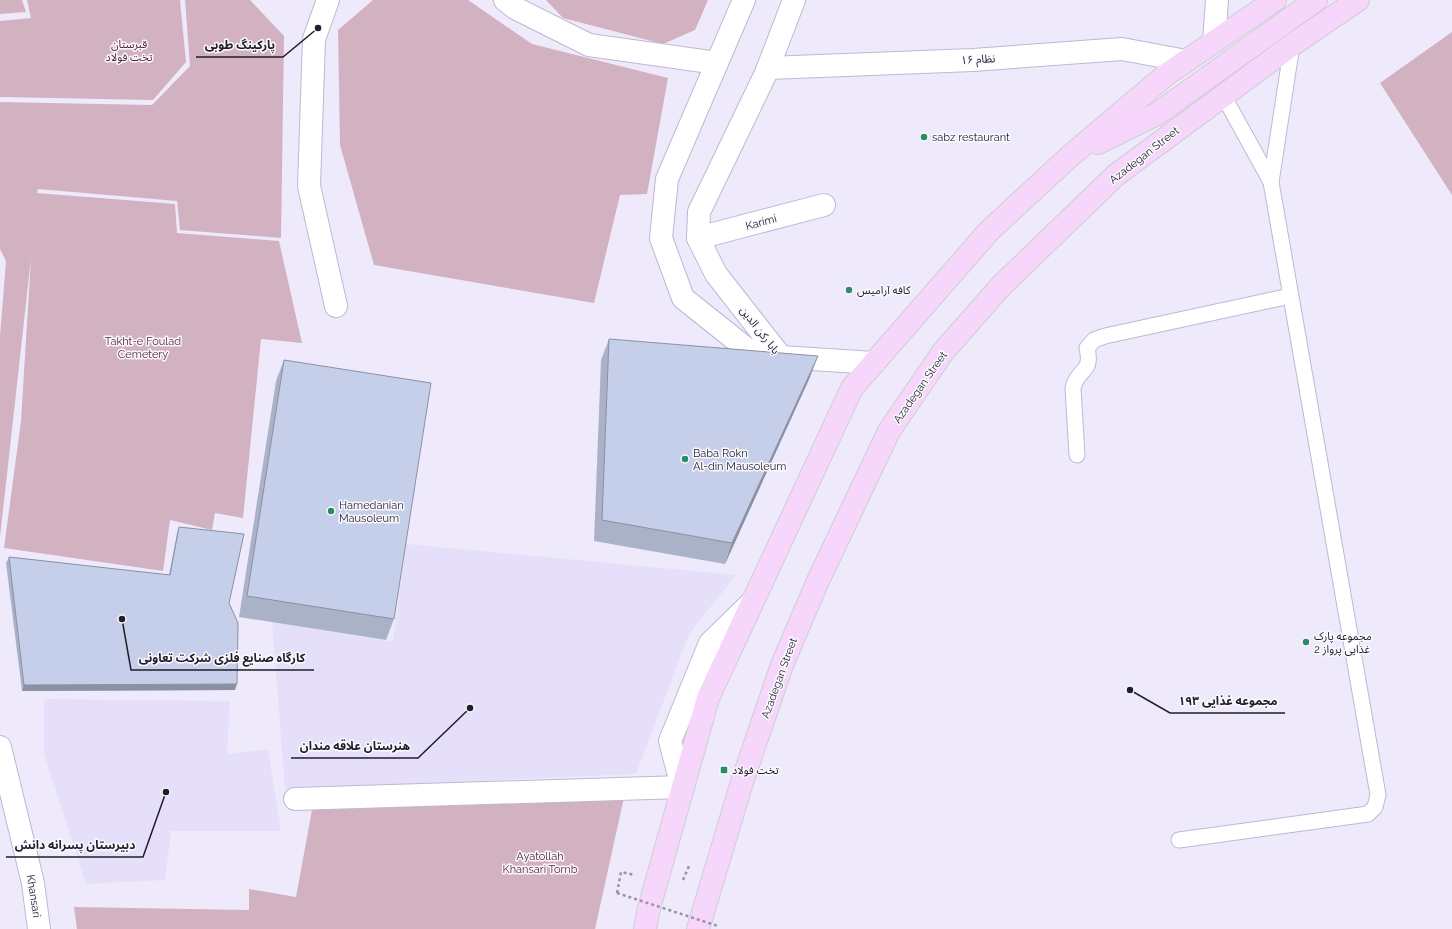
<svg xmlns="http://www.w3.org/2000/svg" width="1452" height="929" font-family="Raleway,'Noto Sans Arabic',sans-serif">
  <rect width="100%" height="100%" fill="#eeeafb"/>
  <g fill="#e5dffa">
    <path d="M406 544 736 575 689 634 636 774 285 789 272 622 393 642Z"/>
    <path d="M44 699 230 701 227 754 268 749 281 831H171L165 880 86 884 44 754Z"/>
  </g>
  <g fill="#d2b2c0">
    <path d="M0 0H22L26 12 0 14Z"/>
    <path d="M27 0H180L186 62 153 100 0 97V21L31 18Z"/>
    <path d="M185 0H250L284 36 281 238 180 230 177 201 38 189 37 193 175 204 177 233 279 241 302 343 261 339 243 518 215 513 212 530 170 520 163 571 4 548 21 421 31 258 0 537V336L6 261 0 249V102L152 105 190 66Z"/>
    <path d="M373 0H468L532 44 668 78 647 194 620 195 594 303 374 265 340 145 338 30Z"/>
    <path d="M546 0H708L695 30 663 44 563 18Z"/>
    <path d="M1452 32V195L1380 83Z"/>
    <path d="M625 793 595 929H77L74 907 249 910V889L296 897 314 799Z"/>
  </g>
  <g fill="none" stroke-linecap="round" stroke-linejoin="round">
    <g stroke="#beb8d2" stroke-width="17">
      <g id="service">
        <path d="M1223 95 1271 182"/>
        <path d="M1077 455 1073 388C1078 367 1093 374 1087 348L1094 340 1105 336 1290 296"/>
        <path d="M1179 840 1368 814 1375 807 1378 795 1271 182 1292 45"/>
      </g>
    </g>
    <g stroke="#beb8d2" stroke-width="24">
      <g id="minor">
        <path d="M328 0 314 39 309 186 336 306"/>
        <path d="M505 0 515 8 589 45 717 63"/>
        <path d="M1214 42 1217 0"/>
        <path d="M768 68 973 60 1122 49 1186 61"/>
        <path d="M698 238 824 205"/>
        <path d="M781 357 716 274 698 238 699 212 766 73 794 0"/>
        <path d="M295 799 682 787 670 741 710 643 752 602"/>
      </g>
    </g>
    <g stroke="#beb8d2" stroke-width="24">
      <g id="tertiary">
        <path d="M744 0 667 179 661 238 683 298 747 349 781 357 874 363"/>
        <path d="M0 747 33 883 39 929"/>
      </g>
    </g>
    <g stroke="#ceced0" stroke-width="24">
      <g id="primary">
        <path d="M1098 143 1157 114 1316 0"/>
        <path d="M645 929 648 912 708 698 852 388 989 231 1069 157 1167 74 1275 0"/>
        <path d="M698 929 742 782 782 665 817 583 889 431 943 352 1001 286 1116 175 1292 45 1358 0"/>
      </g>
    </g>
    <g stroke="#9894a2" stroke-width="2.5" stroke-dasharray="3 3" stroke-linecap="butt">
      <path d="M683 880 689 866"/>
      <path d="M617 893 621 872 635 875"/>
    </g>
    <use href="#service" stroke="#fff" stroke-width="15"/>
    <use href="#minor" stroke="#fff" stroke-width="22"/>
    <use href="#tertiary" stroke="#fff" stroke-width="22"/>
    <use href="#primary" stroke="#f7d6fb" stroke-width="22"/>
    <path stroke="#9894a2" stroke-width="2.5" stroke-dasharray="3 3" stroke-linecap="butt" d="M617 893 718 926"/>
  </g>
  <g fill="#aab2c8">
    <path d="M609 339 810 377 725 564 594 541 601 360Z"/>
    <path d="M284 360 394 619 386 640 239 617 276 381Z"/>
    <path d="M179 527 235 690 22 691 6 563 9 557 169 575 177 533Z"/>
  </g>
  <g fill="#8b91a3">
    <path d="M818 356 810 377 725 564 732 543Z"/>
    <path d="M237 684 235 690 22 691 24 685Z"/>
  </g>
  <g fill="#c6cfe9" stroke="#8b91a3">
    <path d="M609 339 818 356 732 543 602 520Z"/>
    <path d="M284 360 431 383 394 619 247 596Z"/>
    <path d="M179 527 244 534 229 603 238 623 237 684 24 685 9 557 170 575Z"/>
  </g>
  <g fill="#2b8b63" stroke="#fbf9ff" stroke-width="1.5">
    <circle cx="924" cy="137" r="4"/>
    <circle cx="849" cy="290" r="4"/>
    <circle cx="685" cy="459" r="4"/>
    <circle cx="331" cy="511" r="4"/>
    <circle cx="1306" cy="642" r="4"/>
    <rect x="720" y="766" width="8" height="8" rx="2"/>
  </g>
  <g text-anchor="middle" stroke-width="3" stroke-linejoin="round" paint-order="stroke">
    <g font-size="11" fill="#54233e" stroke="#fbf9ff">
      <text x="129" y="48">قبرستان<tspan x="129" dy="13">تخت فولاد</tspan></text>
      <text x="143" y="345">Takht-e Foulad<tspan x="143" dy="13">Cemetery</tspan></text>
      <text x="540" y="860">Ayatollah<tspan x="540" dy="13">Khansari Tomb</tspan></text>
    </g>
    <g font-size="11" fill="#211e28" stroke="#fbf9ff">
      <text transform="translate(978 59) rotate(-3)" y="4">نظام ۱۶</text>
      <text transform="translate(1144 155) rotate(-38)" y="4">Azadegan Street</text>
      <text transform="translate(761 222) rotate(-15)" y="4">Karimi</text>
      <text transform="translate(760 330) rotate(52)" y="4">بابا رکن الدین</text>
      <text transform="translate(920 387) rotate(-55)" y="4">Azadegan Street</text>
      <text transform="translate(779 678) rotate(-70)" y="4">Azadegan Street</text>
      <text transform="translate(34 896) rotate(81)" y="4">Khansari</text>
    </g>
    <g font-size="11" fill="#211e28" stroke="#fbf9ff" text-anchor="start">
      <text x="932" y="141">sabz restaurant</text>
      <text x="857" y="294">کافه آرامیس</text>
      <text x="693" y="457">Baba Rokn<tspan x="693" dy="13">Al-din Mausoleum</tspan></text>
      <text x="339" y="509">Hamedanian<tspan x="339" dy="13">Mausoleum</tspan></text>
      <text x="1314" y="640">مجموعه پارک<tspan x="1314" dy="13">غذایی پرواز 2</tspan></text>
      <text x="732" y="774">تخت فولاد</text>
    </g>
  </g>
  <path fill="none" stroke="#211e28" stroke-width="1.5" d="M318 28L283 57H196M122 619L131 670H314M1130 690L1170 713H1285M470 708L418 758H291M166 792L143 857H6"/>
  <g fill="#211e28" stroke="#fbf9ff" stroke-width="1.5">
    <circle cx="318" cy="28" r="4"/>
    <circle cx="122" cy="619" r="4"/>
    <circle cx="1130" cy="690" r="4"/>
    <circle cx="470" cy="708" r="4"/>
    <circle cx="166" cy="792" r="4"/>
  </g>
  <g font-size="12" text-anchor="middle" font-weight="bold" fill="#211e28" stroke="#fbf9ff" stroke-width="3" stroke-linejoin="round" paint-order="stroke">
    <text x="240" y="49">پارکینگ طوبی</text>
    <text x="222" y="662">کارگاه صنایع فلزی شرکت تعاونی</text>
    <text x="1228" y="705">مجموعه غذایی ۱۹۳</text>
    <text x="355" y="750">هنرستان علاقه مندان</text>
    <text x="75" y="849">دبیرستان پسرانه دانش</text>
  </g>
</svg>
